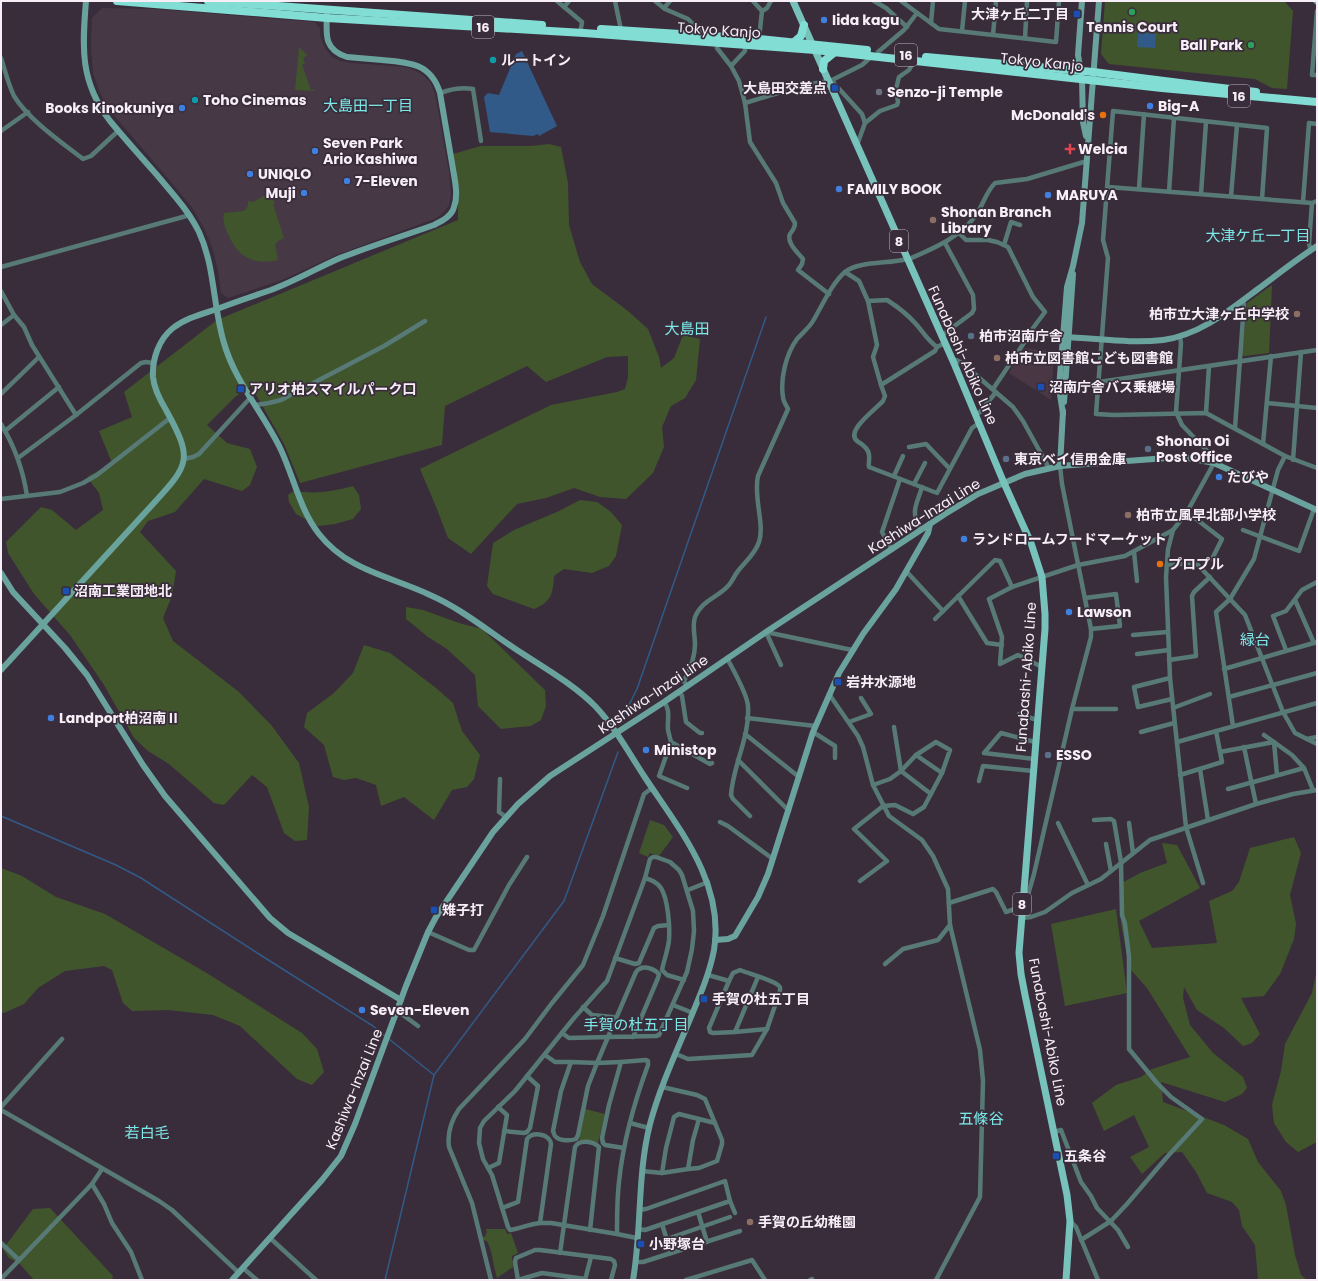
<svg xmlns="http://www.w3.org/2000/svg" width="1318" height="1281" font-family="Poppins,'Noto Sans JP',sans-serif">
  <rect width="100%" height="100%" fill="#3a2d3b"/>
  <path fill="#473846" d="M102 8 155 9 315 22 320 29V36L325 48 332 57 340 61 352 63 404 67 412 69 423 75 430 82 435 93 449 172 451 195 449 205 444 212 437 218 336 255 282 280 228 298 221 293 218 270 212 247 204 228 193 209 177 189 117 119 107 106 100 93 93 73 91 46 92 18Z"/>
  <path fill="#493843" d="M1024 348 1054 352 1051 400 1009 373Z"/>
  <g fill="#41552c">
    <path d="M1105 1H1284L1293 11 1287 89 1272 88 1255 79 1109 64 1101 54Z"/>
    <path d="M299 47 307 55 303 59 305 63 302 65 311 90 315 89 314 91 295 90Z"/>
    <path d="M549 144 561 147 568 183 569 225 580 262 592 284 628 311 648 329 659 357 661 368 674 358 683 335 700 339 696 380 685 398 671 406 662 427 664 447 653 473 626 499 600 497 574 488 546 498 517 504 471 554 448 538 437 509 420 469 551 405 617 392 625 389 628 377V356L607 357 546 382 527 366 445 406 442 445 300 483 284 444 251 386 235 397 207 425 227 443 250 449 257 467 250 485 242 491 204 479 175 512 148 521 140 532 176 571 172 596 163 618 173 641 239 692 272 726 299 763 309 807 307 840 295 841 284 833 267 787 252 775 224 805 214 803 169 764 148 751 134 738 104 685 70 635 34 594 8 553 6 542 41 507 52 510 76 530 103 510 99 493 87 477 112 463 99 431 132 417 124 392 217 320 458 220V191L453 154 481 146H531Z"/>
    <path d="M265 195 272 197 275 203 273 204 284 238 278 241 275 244 278 260C254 265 238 258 228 234 225 227 222 221 224 213L244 211 248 206V201L254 202Z"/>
    <path d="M1272 285 1269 353 1244 356 1242 355 1247 303Z"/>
    <path d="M353 486 359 495 361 509 353 519 335 524 318 526 296 514 289 502 288 495 294 491C316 494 331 492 353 486Z"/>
    <path d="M580 500 597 502 611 512 622 525 616 556 609 566 592 573 564 569 554 576C553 594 551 602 534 609L493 594 487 586 493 543 514 530 559 511Z"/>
    <path d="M406 607 423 610 459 623 482 629 545 690 546 706 541 720 531 726 501 729 478 706 475 675 447 649 428 637 406 619Z"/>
    <path d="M364 645 390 653 436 688 453 703 462 731 480 755 474 779 467 787 452 790 434 820 404 797 381 806 376 785 356 778 344 780 333 777 324 745 304 727 307 713 334 693 353 673Z"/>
    <path d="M650 820 664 825 673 837 659 856 650 853 648 857 639 853Z"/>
    <path d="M1294 837 1301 853 1290 895 1296 924 1294 939 1280 974 1264 996 1241 998 1260 1034 1252 1043 1243 1046 1224 1028 1197 1010 1184 987 1183 998 1190 1025 1213 1053 1243 1077 1247 1088 1242 1094 1225 1102 1161 1082 1163 1102 1224 1125 1248 1139 1258 1162 1281 1191 1286 1205 1295 1255 1301 1275 1307 1280H1258L1255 1245 1242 1226 1239 1210 1232 1202 1207 1193 1196 1172 1182 1152 1165 1153 1142 1174 1130 1157 1149 1147 1134 1115 1104 1131 1092 1103 1116 1085 1141 1077 1152 1069 1190 1057 1147 988 1130 969 1121 924 1120 884 1140 873 1167 863 1162 843 1177 845 1200 888 1139 921 1152 948 1217 943 1209 901 1232 891 1239 882 1250 848Z"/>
    <path d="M1 868 22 876 56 897 105 914 205 972 302 1033 317 1049 324 1072 312 1085 297 1079 240 1026 213 1015 168 1010 132 1011 123 1003 112 970 104 966 65 971 38 988 24 1004 4 1013 1 1012Z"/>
    <path d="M1116 909 1127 993 1065 1006 1051 924Z"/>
    <path d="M1317 969V1142L1298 1152 1286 1142 1274 1123 1272 1105 1281 1071 1285 1044 1312 993Z"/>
    <path d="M585 1109 605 1114 598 1143 579 1140Z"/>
    <path d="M50 1208 113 1276 112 1280H34L19 1263 9 1258 3 1249 33 1209Z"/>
    <path d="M486 1229H505L507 1234 511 1233 518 1253 512 1256 513 1267 497 1278C493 1265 493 1253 487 1241L483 1240 482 1237 486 1236 485 1234 487 1233Z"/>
  </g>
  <g fill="#315a88">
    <path d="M1138 32 1156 34 1155 48 1137 47Z"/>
    <path d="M522 51 557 126 539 136 538 134 533 136 490 132 484 97 488 93 499 95 516 54Z"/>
  </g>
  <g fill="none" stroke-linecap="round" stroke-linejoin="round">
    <g stroke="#315a88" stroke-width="1.5">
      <path d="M622 719 637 689 766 317"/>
      <path d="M1 816 116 865 141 878 262 956 373 1026 386 1037"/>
      <path d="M389 1039 434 1075"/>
      <path d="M385 1280 434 1075 564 901 618 752"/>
    </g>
    <g stroke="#577a77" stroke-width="4.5">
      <path d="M557 1 582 22 581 28"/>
      <path d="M615 1 621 30"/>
      <path d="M655 1 665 9 688 19 705 36"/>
      <path d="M753 1 762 11 759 39"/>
      <path d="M874 1 886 8 907 27"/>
      <path d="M901 1 939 29 1056 42 1059 1"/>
      <path d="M564 7 569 1"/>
      <path d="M664 8 670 1"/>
      <path d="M762 11 767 8 771 1"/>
      <path d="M1317 11 1312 75H1317"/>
      <path d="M931 23 933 1"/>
      <path d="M962 31 965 1"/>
      <path d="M993 35 996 1"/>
      <path d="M1025 38 1027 1"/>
      <path d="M717 43V48L731 66"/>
      <path d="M745 45V51L731 66 739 81 745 103 750 142 776 183 783 203 795 223C795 228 793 230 790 234 786 242 798 253 803 259L802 264 798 270 829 294"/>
      <path d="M878 52 904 30 917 13"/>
      <path d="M1 58C5 70 8 84 14 96 28 119 61 142 83 159L91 156 118 131"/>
      <path d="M830 81 862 65 871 57"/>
      <path d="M832 81 862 114 865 123"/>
      <path d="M440 93C452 89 461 87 473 89L481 141"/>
      <path d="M745 103 801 86 828 81"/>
      <path d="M1 131 28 112"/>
      <path d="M857 145 865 123 880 111 897 105 898 102 896 89 899 77 909 70 914 61"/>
      <path d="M1108 187 1312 203 1317 201"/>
      <path d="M1139 189 1144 114"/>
      <path d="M1169 192 1174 118"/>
      <path d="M1201 194 1206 122"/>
      <path d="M1231 196 1237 125"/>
      <path d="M1262 199 1267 128 1113 111 1103 240 1108 258 1096 414 1114 415 1206 413 1285 456 1317 468"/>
      <path d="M1303 202 1309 123 1317 124"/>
      <path d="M959 233 966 240H988L997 242 1008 247 1033 297 1045 312 1033 328 1030 334"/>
      <path d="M1004 245 1011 222 1020 225"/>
      <path d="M1311 250 1309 244 1312 203"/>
      <path d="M907 260C932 249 960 238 976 215 983 205 986 192 995 183L1027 179 1087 161"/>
      <path d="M1 267 190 215"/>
      <path d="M845 272 859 281 868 301 887 300C898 307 908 315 916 324 923 332 928 341 937 347L945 343"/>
      <path d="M1 291 14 315 24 327 32 345 76 415"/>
      <path d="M868 301 877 345 873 357 881 385 935 351 937 347"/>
      <path d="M1 325 14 315"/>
      <path d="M941 336 972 313 974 309 973 295 945 243"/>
      <path d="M953 361 956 360 962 363 1013 407 1023 421 1049 468"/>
      <path d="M1099 382 1317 350"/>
      <path d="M881 385 885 396 883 401C876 409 845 431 857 441 862 444 869 449 869 455 870 459 868 463 869 467L937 493 972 428 979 423"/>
      <path d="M993 389 1030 334 1063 337"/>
      <path d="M1 394 39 357"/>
      <path d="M1267 403 1317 408"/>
      <path d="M256 405 269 403 281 400 384 346 425 321"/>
      <path d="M1206 413 1209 366"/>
      <path d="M975 415 980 412 996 392"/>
      <path d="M1 424C15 447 23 469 27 496"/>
      <path d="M1235 428 1244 304 1242 301"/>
      <path d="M5 431 59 387"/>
      <path d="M1263 444 1271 356"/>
      <path d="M909 447 926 444 949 468"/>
      <path d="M18 458 76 415 141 363 146 362 153 363"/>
      <path d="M184 459 193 457 199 454 251 397"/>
      <path d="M1293 460 1301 352"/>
      <path d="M894 476 903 456"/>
      <path d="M914 484 925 463"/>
      <path d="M1 499 60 492 83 483 97 475 170 418"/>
      <path d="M1187 512 1222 539 1212 559"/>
      <path d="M921 530C910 511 916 507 922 487"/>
      <path d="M1173 530 1168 549 1166 577 1170 678 1186 827 1203 883"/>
      <path d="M1243 530 1299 551 1314 509"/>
      <path d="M892 550 882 532 900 479"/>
      <path d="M1134 552 1137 581"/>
      <path d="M1166 565 1193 563 1198 565 1245 615 1283 712 1295 733 1317 744"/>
      <path d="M906 571 943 611"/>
      <path d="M958 596 987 643 1002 645"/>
      <path d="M1085 598 1116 594 1120 626 1091 629"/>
      <path d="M1295 600 1314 643"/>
      <path d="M935 619 995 560 1000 561 1012 587"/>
      <path d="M766 632 852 650"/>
      <path d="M766 632 781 665"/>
      <path d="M1133 635 1167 632"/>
      <path d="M1286 650 1273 616 1286 611 1302 590 1317 582"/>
      <path d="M1137 654 1169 650"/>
      <path d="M727 658C733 670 747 693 748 706 750 737 733 765 731 795L733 799 750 816"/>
      <path d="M1169 660 1196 656 1192 596 1194 592 1210 577"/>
      <path d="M1042 667 1018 655 1000 664 1002 637 989 599 1012 587 1078 565 1125 556 1173 530 1187 512 1214 463 1211 455 1182 425 1176 412 1181 343 1180 337"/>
      <path d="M1224 669 1317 642"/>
      <path d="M1170 678 1134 687 1138 707 1172 699"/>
      <path d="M687 686 684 681C690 670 695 657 695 644 695 635 692 626 695 617 702 600 717 598 728 586 732 582 734 576 738 571 746 561 755 554 759 542 765 524 753 497 758 476L788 409C786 405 783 401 783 397 780 379 786 354 797 339 802 333 809 328 813 321 822 306 832 283 845 272 859 261 888 264 907 259"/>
      <path d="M679 691 682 696 686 722 700 733H702"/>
      <path d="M829 694 858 736 863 747 873 785 889 816 922 840 933 856 948 889 950 925 980 1050 983 1081 980 1197 936 1280"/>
      <path d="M1229 697 1317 673"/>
      <path d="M664 702C671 710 667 720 668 730 669 734 670 738 671 742L710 764 712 763"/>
      <path d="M1173 708 1210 694"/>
      <path d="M1072 709H1116"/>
      <path d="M1019 714 1037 720"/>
      <path d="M747 718 815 726"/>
      <path d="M849 722 871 714 861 698"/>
      <path d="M1233 726 1216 612 1230 599 1254 559 1278 470 1285 456"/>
      <path d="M894 727 901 771 931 794"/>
      <path d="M813 732 835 746V758"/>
      <path d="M1141 732 1174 723"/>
      <path d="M745 734 799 777"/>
      <path d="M1264 735 1292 755 1304 768 1313 790"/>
      <path d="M1307 739 1317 737"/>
      <path d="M671 742 659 776 687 788"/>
      <path d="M1177 742 1317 703"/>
      <path d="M1244 747 1256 804"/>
      <path d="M1220 752 1274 742 1277 775"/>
      <path d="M916 755 942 773"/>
      <path d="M1034 759 984 753 1001 733 1035 742"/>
      <path d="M738 760 789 811"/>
      <path d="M1200 769 1208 820"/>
      <path d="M1180 775 1222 762 1216 731"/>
      <path d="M500 779 499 812 506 817"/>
      <path d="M979 781 983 766 1033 771"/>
      <path d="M1228 789 1304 768"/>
      <path d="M720 822 728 826 773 859"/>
      <path d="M1058 823 1088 885"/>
      <path d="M1129 823 1133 853"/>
      <path d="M1106 844 1111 871"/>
      <path d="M645 878C651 880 657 882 661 888 668 899 670 927 669 940 668 950 664 960 662 970L667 975 684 980"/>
      <path d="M860 881 887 861 854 829 883 806 895 805 913 814 924 807 942 773 950 750 936 742 916 755 901 771 890 779 873 785"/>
      <path d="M688 890 708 882"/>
      <path d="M949 903 993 889 996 892 1006 912 1018 908 1022 909 1027 898 1034 874 1072 709 1091 637V629L1062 484 1060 466"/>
      <path d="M1021 918 1031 917 1045 912 1072 893 1101 879 1150 840 1256 804 1293 794 1317 790"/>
      <path d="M428 932 469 950H474L509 885 527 857"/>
      <path d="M615 958 635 964 639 963 654 928 658 926 669 925"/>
      <path d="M885 964 903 949 938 940 950 925"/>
      <path d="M708 975 729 981 733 973 740 970C750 974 770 979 778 985 781 987 780 987 780 991L767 1029 735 1032 758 977"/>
      <path d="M729 981 709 1028 710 1032 713 1033 735 1032"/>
      <path d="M673 1005 693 1013"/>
      <path d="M583 1007 592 1015 612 1017 616 1018"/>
      <path d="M397 1012 403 1015 418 1026"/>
      <path d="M562 1033 569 1038 608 1037 597 1063 621 1062"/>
      <path d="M676 1054 688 1059 752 1055 767 1029"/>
      <path d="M545 1055 555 1062H571L561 1091 553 1131C554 1133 554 1136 556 1137 560 1141 571 1141 576 1139L578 1135 588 1086 597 1063 571 1062"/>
      <path d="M662 1087 697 1095 705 1099 722 1140V1144L717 1161 699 1168 688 1169 693 1140 699 1119"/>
      <path d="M1 1107 62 1039"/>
      <path d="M1 1110 159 1201 172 1210 239 1273"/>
      <path d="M630 1123 649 1128"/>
      <path d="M504 1131 524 1133 527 1132 530 1128 538 1086 527 1076"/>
      <path d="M1054 1132 1061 1130 1081 1182 1091 1196 1097 1208 1118 1230 1128 1247"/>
      <path d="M488 1168 499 1163 507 1115 498 1107"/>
      <path d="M642 1171 662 1173 688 1169"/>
      <path d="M662 1173 666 1148 674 1117 679 1114 715 1123"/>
      <path d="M92 1184 104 1204 112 1223 131 1252 142 1280"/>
      <path d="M502 1208 518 1202 527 1139C533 1131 550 1134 551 1144L540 1223H551L617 1234C617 1217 617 1199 619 1182 623 1142 634 1103 648 1065V1061L646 1060 621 1062 609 1105 602 1138 603 1143 605 1145 624 1148"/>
      <path d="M639 1210 646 1209 725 1181 730 1201 735 1213"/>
      <path d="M698 1212 707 1242"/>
      <path d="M1070 1221 1076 1227 1098 1280"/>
      <path d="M540 1223C530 1224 518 1229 510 1230L508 1227 492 1175 483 1159 479 1143 480 1128 484 1121 515 1091 574 1018 607 981 645 878 650 859 653 857H656L670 862 679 870 682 875 693 911 694 931 692 949 687 972 659 1035 656 1036 608 1037 636 972C642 964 653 968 659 974L658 978 633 1037"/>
      <path d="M662 1224 671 1253"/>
      <path d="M638 1229 645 1230 730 1201"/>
      <path d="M617 1234 637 1238"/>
      <path d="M270 1238 316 1280"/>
      <path d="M667 1239 730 1217"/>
      <path d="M1081 1240 1111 1221 1127 1204 1167 1157 1202 1119 1171 1097 1157 1083 1129 1049V957L1125 924 1122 915 1121 862 1114 821 1111 819 1094 820"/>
      <path d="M1 1243 19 1260"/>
      <path d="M560 1253 575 1147C579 1139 593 1141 599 1147L590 1230"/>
      <path d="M636 1262H643L740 1231"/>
      <path d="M243 1268 257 1280"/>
      <path d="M1 1279 92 1184 102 1169"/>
      <path d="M491 1280 472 1203 449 1147C447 1133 451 1121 459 1109L525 1039 552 1003 583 965 603 916 644 794 652 788"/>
      <path d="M518 1280 515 1262 516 1258 535 1250H540L611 1259 614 1261 615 1265 611 1280"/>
      <path d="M518 1280 542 1273 585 1279"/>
      <path d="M585 1280 591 1257"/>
      <path d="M686 1280 752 1260 765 1280"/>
      <path d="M810 1280 812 1279"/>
    </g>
    <g stroke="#6aa39d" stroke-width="6">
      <path d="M86 1C82 48 80 82 110 121 125 139 141 157 157 175 172 193 188 210 199 232 215 267 213 307 224 343 235 382 264 414 281 450 294 478 300 510 319 534 348 571 390 576 430 595 460 608 487 630 514 648 541 666 572 683 595 706 615 727 629 753 644 776 679 829 725 883 714 950 709 976 698 1000 688 1024 674 1057 659 1090 650 1124 637 1175 642 1228 633 1280"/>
      <path d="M1082 1 1078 55 1082 79 1083 122 1086 136"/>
      <path d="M1316 1 1317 2"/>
      <path d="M1063 337C1096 338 1130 344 1163 340 1200 335 1230 310 1258 289 1278 274 1297 259 1317 246"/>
      <path d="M1064 402 1073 274"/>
      <path d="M1063 414 1059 388 1067 287 1073 266 1082 223 1099 1"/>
      <path d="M1060 466 1063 411"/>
      <path d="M1 573 13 592 65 648 87 675 143 765 165 796 270 918 288 933 401 1000"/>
      <path d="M1 670 153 504C190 464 193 459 166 410 160 400 154 389 153 377 152 359 159 339 173 328 186 318 202 314 217 309 235 302 253 296 271 290 295 281 317 268 340 258 371 246 403 236 434 225 442 221 452 216 454 207 459 194 454 177 452 163 448 140 444 116 440 93 431 63 408 62 382 60 370 59 359 58 347 57 324 50 326 35 327 14"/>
      <path d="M715 940 728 939 735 936 758 897 768 874 813 732 839 673 863 634 896 589 928 533 930 524"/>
      <path d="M232 1280 322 1180 341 1156 355 1124 406 986 428 932 436 917 493 832 518 804 550 776 664 702 766 632 945 514 978 494 1025 474 1060 466 1167 458H1188L1214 463 1317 510"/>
    </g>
    <path stroke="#77c2ba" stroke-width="7" d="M793 1 953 361 1004 483 1031 543 1042 577 1045 614V629L1019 953 1021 974 1025 995 1067 1195 1070 1221 1066 1280"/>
    <g stroke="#82ded5" stroke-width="8">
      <path d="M117 1 327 18 584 33 815 50 1162 88 1317 102"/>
      <path d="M208 1 542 25"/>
      <path d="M601 29 759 39 867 50"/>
      <path d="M793 43 801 36 804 25"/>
      <path d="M926 57 1093 72 1196 85 1256 92"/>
      <path d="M823 69 824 61 835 52"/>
    </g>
  </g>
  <g fill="#2e9e5b" stroke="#3a2d3b" stroke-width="1.5">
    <circle cx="1132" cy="12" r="4"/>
    <circle cx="1251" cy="45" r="4"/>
  </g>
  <g fill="#1a4fb4" stroke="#3a2d3b" stroke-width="1.5">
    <rect x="1073" y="10" width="8" height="8" rx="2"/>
    <rect x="831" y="84" width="8" height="8" rx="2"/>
    <rect x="1037" y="383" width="8" height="8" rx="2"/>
    <rect x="237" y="385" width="8" height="8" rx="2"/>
    <rect x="62" y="587" width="8" height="8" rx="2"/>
    <rect x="834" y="678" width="8" height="8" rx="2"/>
    <rect x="430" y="906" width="8" height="8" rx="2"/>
    <rect x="700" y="995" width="8" height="8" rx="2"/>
    <rect x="1052" y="1152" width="8" height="8" rx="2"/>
    <rect x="637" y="1240" width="8" height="8" rx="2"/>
  </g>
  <g fill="#3f7fe0" stroke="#3a2d3b" stroke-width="1.5">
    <circle cx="824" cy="20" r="4"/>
    <circle cx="1150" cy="106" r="4"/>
    <circle cx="182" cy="108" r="4"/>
    <circle cx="315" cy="151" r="4"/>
    <circle cx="250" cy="174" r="4"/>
    <circle cx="347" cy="181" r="4"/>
    <circle cx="839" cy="189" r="4"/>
    <circle cx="304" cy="193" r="4"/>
    <circle cx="1048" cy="195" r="4"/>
    <circle cx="1219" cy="477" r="4"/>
    <circle cx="964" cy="539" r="4"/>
    <circle cx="1069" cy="612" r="4"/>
    <circle cx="51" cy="718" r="4"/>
    <circle cx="646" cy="750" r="4"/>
    <circle cx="362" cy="1010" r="4"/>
  </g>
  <g fill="#0f9aa8" stroke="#3a2d3b" stroke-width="1.5">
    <circle cx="493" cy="60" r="4"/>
    <circle cx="195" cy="100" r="4"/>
  </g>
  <circle fill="#6b7280" stroke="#3a2d3b" stroke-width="1.5" cx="879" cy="92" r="4"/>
  <g fill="#e8710a" stroke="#3a2d3b" stroke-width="1.5">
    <circle cx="1103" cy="115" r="4"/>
    <circle cx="1160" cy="564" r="4"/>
  </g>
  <path fill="#e0444e" stroke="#3a2d3b" stroke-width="1.5" d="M1068 143h4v4h4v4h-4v4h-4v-4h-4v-4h4z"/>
  <g fill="#8d6e63" stroke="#3a2d3b" stroke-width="1.5">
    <circle cx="933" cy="220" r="4"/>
    <circle cx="1297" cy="314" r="4"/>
    <circle cx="997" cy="358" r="4"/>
    <circle cx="1128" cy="515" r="4"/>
    <circle cx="750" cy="1222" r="4"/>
  </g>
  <g fill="#5c6f8a" stroke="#3a2d3b" stroke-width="1.5">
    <circle cx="971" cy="336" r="4"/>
    <circle cx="1148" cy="449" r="4"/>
    <circle cx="1006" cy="459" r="4"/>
    <circle cx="1048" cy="755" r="4"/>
  </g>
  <g text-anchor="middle" stroke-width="3.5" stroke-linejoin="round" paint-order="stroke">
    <g fill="#3a2d3b" stroke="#beb4bf" stroke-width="1">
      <rect x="472" y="16" width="22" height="22" rx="3"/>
      <rect x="895" y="44" width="22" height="22" rx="3"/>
      <rect x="1228" y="85" width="22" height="22" rx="3"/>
      <rect x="890" y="230" width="18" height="22" rx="3"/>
      <rect x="1013" y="893" width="18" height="22" rx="3"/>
    </g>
    <g font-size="13" font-weight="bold" fill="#f7eef7">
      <text x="483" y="32">16</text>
      <text x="906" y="60">16</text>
      <text x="1239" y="101">16</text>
      <text x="899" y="246">8</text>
      <text x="1022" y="909">8</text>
    </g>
    <g font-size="14" font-weight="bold" fill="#f7eef7" stroke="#3a2d3b" text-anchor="start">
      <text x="1069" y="19" text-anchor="end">大津ヶ丘二丁目</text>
      <text x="832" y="25">Iida kagu</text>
      <text x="1132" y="32" text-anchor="middle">Tennis Court</text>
      <text x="1243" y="50" text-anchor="end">Ball Park</text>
      <text x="501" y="65">ルートイン</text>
      <text x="827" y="93" text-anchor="end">大島田交差点</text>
      <text x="887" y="97">Senzo-ji Temple</text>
      <text x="203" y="105">Toho Cinemas</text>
      <text x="1158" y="111">Big-A</text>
      <text x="174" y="113" text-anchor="end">Books Kinokuniya</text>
      <text x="1095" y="120" text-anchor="end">McDonald's</text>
      <text x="323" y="148">Seven Park<tspan x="323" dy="16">Ario Kashiwa</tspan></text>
      <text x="1078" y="154">Welcia</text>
      <text x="258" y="179">UNIQLO</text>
      <text x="355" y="186">7-Eleven</text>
      <text x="847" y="194">FAMILY BOOK</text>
      <text x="296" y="198" text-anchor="end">Muji</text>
      <text x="1056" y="200">MARUYA</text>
      <text x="941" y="217">Shonan Branch<tspan x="941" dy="16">Library</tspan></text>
      <text x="1289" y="319" text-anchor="end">柏市立大津ヶ丘中学校</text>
      <text x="979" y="341">柏市沼南庁舎</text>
      <text x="1005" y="363">柏市立図書館こども図書館</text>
      <text x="1049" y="392">沼南庁舎バス乗継場</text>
      <text x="249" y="394">アリオ柏スマイルパーク口</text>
      <text x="1156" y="446">Shonan Oi<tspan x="1156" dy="16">Post Office</tspan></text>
      <text x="1014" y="464">東京ベイ信用金庫</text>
      <text x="1227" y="482">たびや</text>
      <text x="1136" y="520">柏市立風早北部小学校</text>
      <text x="972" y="544">ランドロームフードマーケット</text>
      <text x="1168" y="569">プロプル</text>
      <text x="74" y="596">沼南工業団地北</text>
      <text x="1077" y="617">Lawson</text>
      <text x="846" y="687">岩井水源地</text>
      <text x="59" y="723">Landport柏沼南Ⅱ</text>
      <text x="654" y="755">Ministop</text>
      <text x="1056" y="760">ESSO</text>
      <text x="442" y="915">雉子打</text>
      <text x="712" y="1004">手賀の杜五丁目</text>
      <text x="370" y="1015">Seven-Eleven</text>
      <text x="1064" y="1161">五条谷</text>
      <text x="758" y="1227">手賀の丘幼稚園</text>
      <text x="649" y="1249">小野塚台</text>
    </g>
    <g font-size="14" fill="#f7eef7" stroke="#3a2d3b">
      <text transform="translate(719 30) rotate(4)" y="5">Tokyo Kanjo</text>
      <text transform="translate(1042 62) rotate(6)" y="5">Tokyo Kanjo</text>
      <text transform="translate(963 355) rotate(66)" y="5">Funabashi-Abiko Line</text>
      <text transform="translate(924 516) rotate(-32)" y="5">Kashiwa-Inzai Line</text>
      <text transform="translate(1026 677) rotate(-86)" y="5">Funabashi-Abiko Line</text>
      <text transform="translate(653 694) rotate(-34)" y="5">Kashiwa-Inzai Line</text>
      <text transform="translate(1048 1032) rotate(79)" y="5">Funabashi-Abiko Line</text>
      <text transform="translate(354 1089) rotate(-68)" y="5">Kashiwa-Inzai Line</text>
    </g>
    <g font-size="15" fill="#7ce8e7" stroke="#3a2d3b">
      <text x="368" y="111">大島田一丁目</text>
      <text x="1258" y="241">大津ケ丘一丁目</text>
      <text x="687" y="334">大島田</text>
      <text x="1255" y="645">緑台</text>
      <text x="636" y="1030">手賀の杜五丁目</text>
      <text x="981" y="1124">五條谷</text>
      <text x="147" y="1138">若白毛</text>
    </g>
  </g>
  <rect width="1318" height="1281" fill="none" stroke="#f7eef7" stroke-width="4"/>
</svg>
